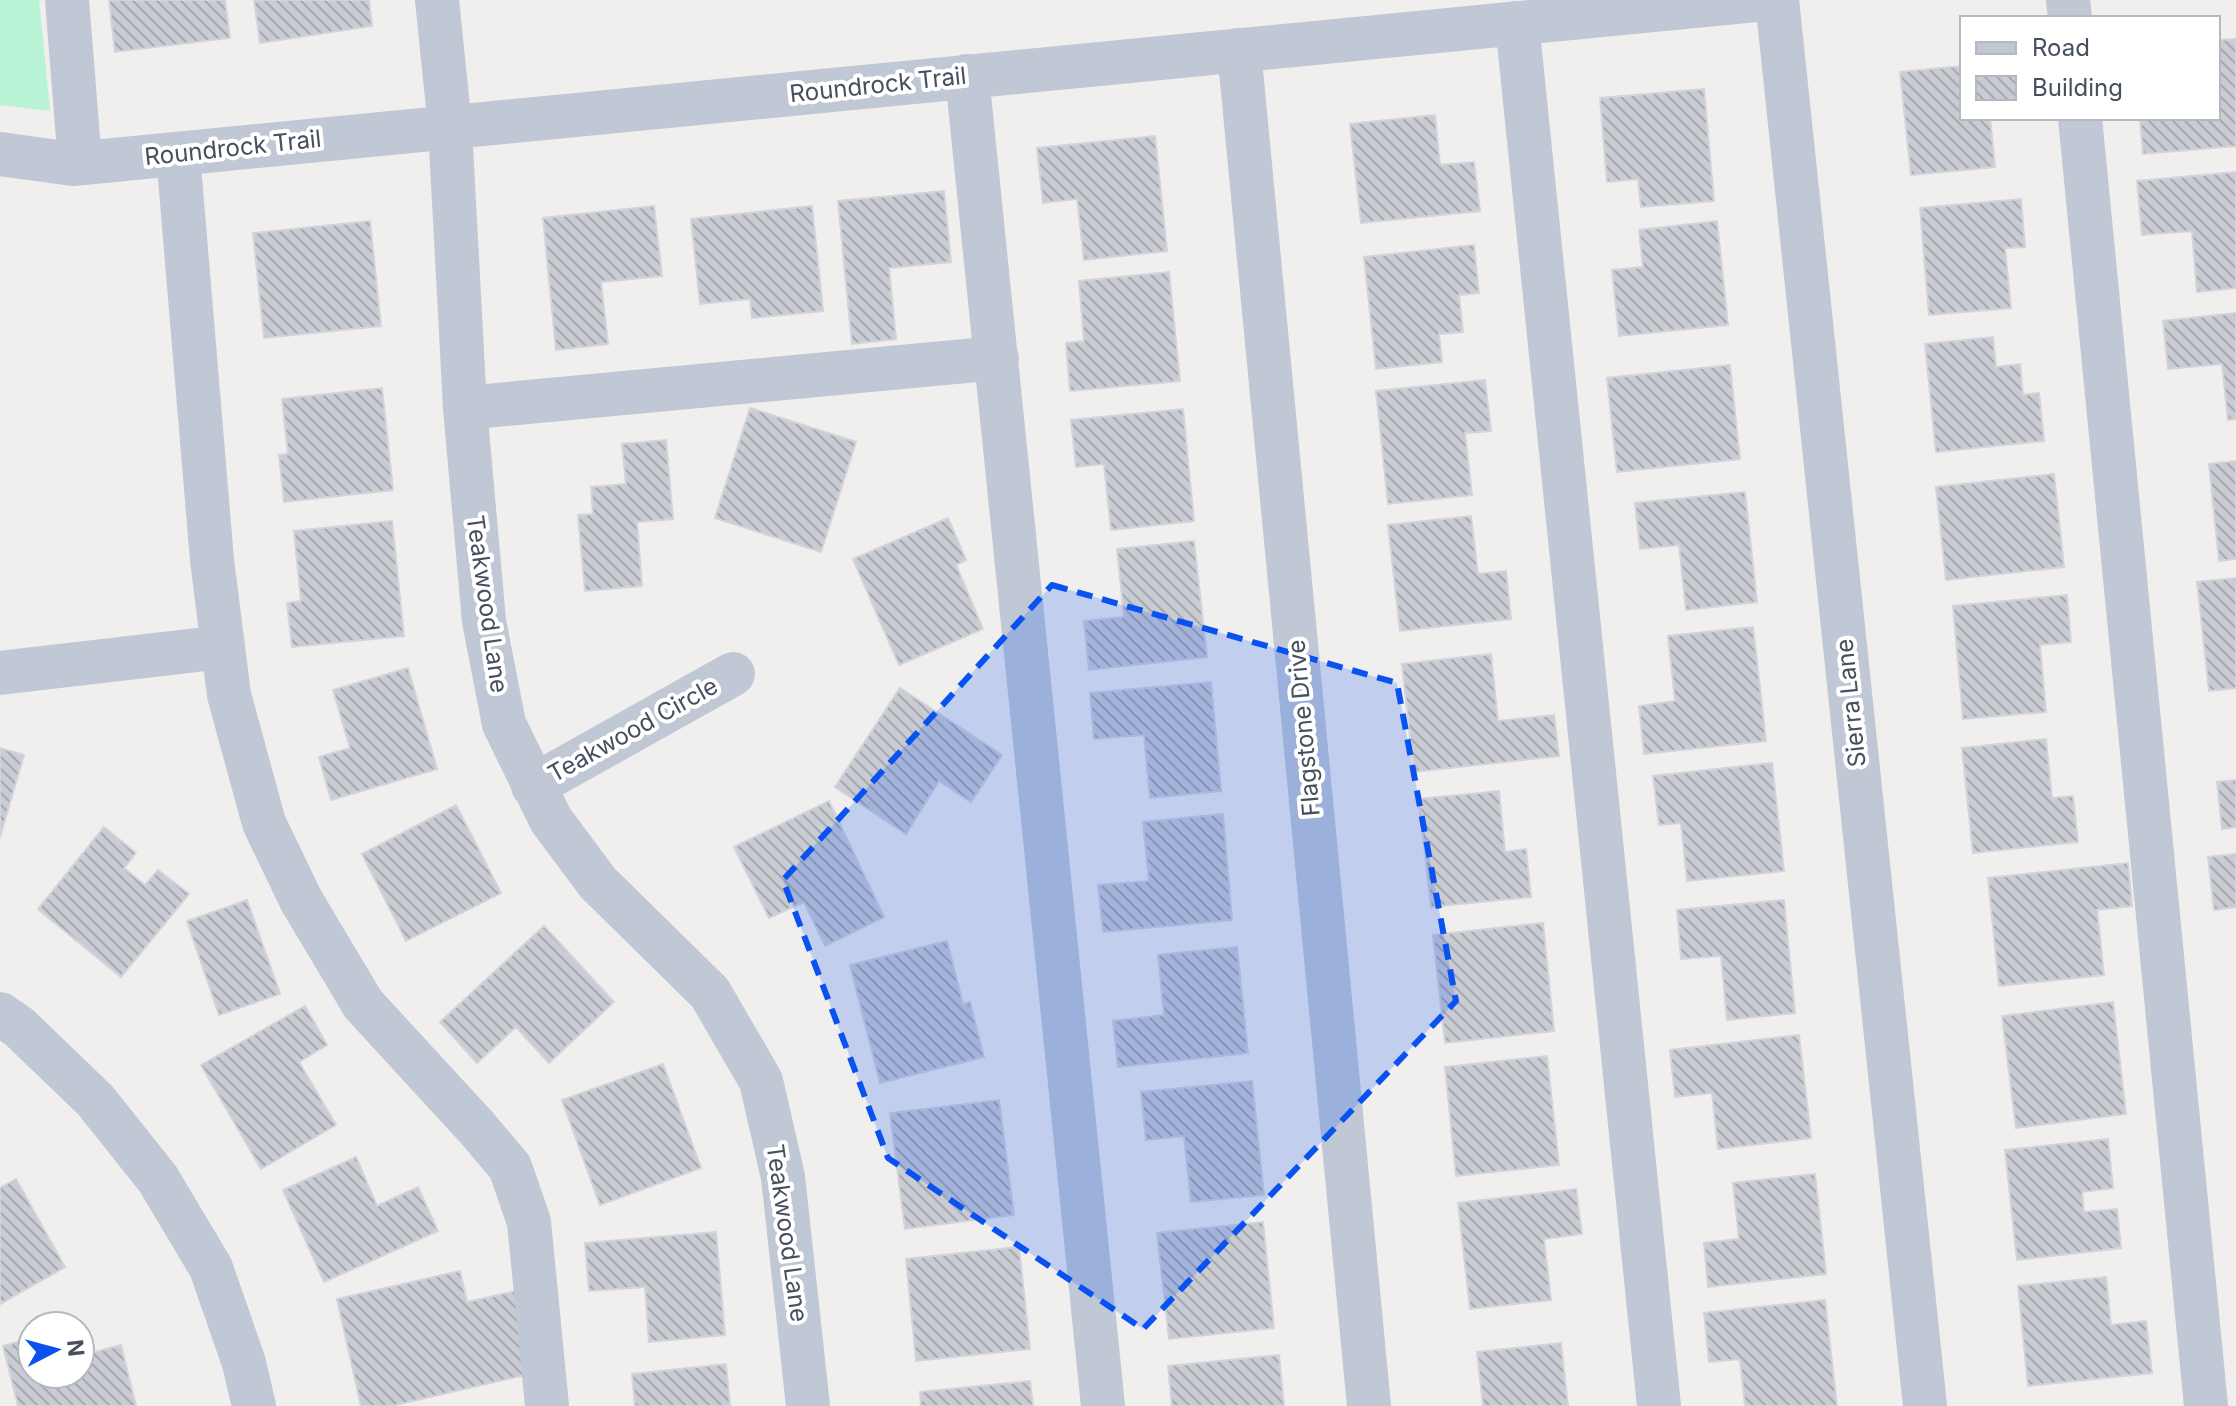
<svg xmlns="http://www.w3.org/2000/svg" width="2236" height="1406" font-family="Inter,sans-serif">
  <defs>
    <pattern id="building-back-hatch" width="6" height="6" patternUnits="userSpaceOnUse" patternTransform="scale(2)"><rect width="6" height="6" fill="#caccd4"/><path d="M-1 5l2 2M0 0l6 6M5-1l2 2" fill="none" stroke="#a6a8af"/></pattern>
  </defs>
  <rect width="100%" height="100%" fill="#f1eeee"/>
  <path fill="#b8f3d6" d="M0 0H39L50 111 0 105Z"/>
  <g fill="url(#building-back-hatch)" stroke="#d2d3db" stroke-width="2">
    <path d="M109 0H225L230 38 115 52Z"/>
    <path d="M254 0H369L372 26 260 43Z"/>
    <path d="M2236 39V146L2143 154 2140 118H2218V40Z"/>
    <path d="M1962 66V118H1990L1995 167 1911 175 1900 72Z"/>
    <path d="M1704 89 1714 201 1641 207 1638 179 1607 182 1600 98Z"/>
    <path d="M1435 115 1440 165 1474 162 1480 211 1361 223 1350 124Z"/>
    <path d="M1155 136 1167 251 1084 260 1077 199 1043 203 1037 148Z"/>
    <path d="M2236 172V288L2197 292 2192 231 2142 235 2137 181Z"/>
    <path d="M944 191 951 262 889 268 896 339 852 344 838 201Z"/>
    <path d="M2021 199 2025 247 2005 248 2011 308 1929 315 1920 208Z"/>
    <path d="M654 206 662 276 601 282 608 344 556 350 543 218Z"/>
    <path d="M812 206 823 311 752 318 750 299 700 304 691 219Z"/>
    <path d="M370 221 381 326 264 338 253 233Z"/>
    <path d="M1717 221 1728 325 1619 336 1612 270 1643 267 1639 230Z"/>
    <path d="M1474 245 1479 293 1459 295 1463 332 1439 334 1442 362 1376 369 1364 257Z"/>
    <path d="M1169 272 1180 381 1070 391 1066 343 1084 341 1079 281Z"/>
    <path d="M2236 313V419L2228 420 2222 364 2168 369 2163 321Z"/>
    <path d="M1993 337 1996 367 2020 364 2023 395 2039 393 2044 441 1936 452 1925 344Z"/>
    <path d="M1730 365 1740 459 1617 472 1607 378Z"/>
    <path d="M1485 380 1491 431 1465 433 1472 495 1388 504 1376 391Z"/>
    <path d="M382 388 393 490 284 502 279 455 288 454 282 399Z"/>
    <path d="M750 408 856 442 821 552 715 518Z"/>
    <path d="M1183 409 1194 521 1111 530 1104 464 1076 467 1071 420Z"/>
    <path d="M666 440 673 519 637 522 642 586 585 591 578 515 593 514 591 487 626 484 622 444Z"/>
    <path d="M2236 461V559L2219 561 2209 464Z"/>
    <path d="M2054 474 2064 567 1946 580 1936 487Z"/>
    <path d="M1745 492 1757 602 1686 610 1679 545 1640 549 1635 503Z"/>
    <path d="M1471 516 1478 574 1506 571 1511 619 1400 631 1388 525Z"/>
    <path d="M948 518 966 560 956 565 983 629 899 665 853 559Z"/>
    <path d="M392 521 404 636 292 647 287 603 301 601 294 531Z"/>
    <path d="M1194 541 1207 657 1089 670 1084 621 1124 617 1117 549Z"/>
    <path d="M2236 578V688L2209 691 2197 582Z"/>
    <path d="M2067 595 2071 642 2040 645 2046 712 1963 719 1953 606Z"/>
    <path d="M1753 627 1766 741 1644 754 1639 706 1675 701 1668 636Z"/>
    <path d="M1491 654 1498 721 1554 715 1559 756 1414 772 1402 664Z"/>
    <path d="M408 668 437 769 331 800 319 757 350 748 333 690Z"/>
    <path d="M1211 682 1221 791 1150 798 1144 735 1094 739 1090 693Z"/>
    <path d="M900 688 1002 755 971 802 939 781 906 834 835 787Z"/>
    <path d="M2046 739 2052 798 2073 796 2078 842 1973 853 1962 748Z"/>
    <path d="M0 748 24 755 0 837Z"/>
    <path d="M1772 763 1784 871 1687 881 1681 823 1659 825 1653 776Z"/>
    <path d="M2236 780V827L2222 829 2217 782Z"/>
    <path d="M1499 791 1505 852 1526 849 1531 897 1431 907 1419 799Z"/>
    <path d="M829 801 884 917 825 946 804 902 769 918 734 847Z"/>
    <path d="M456 805 501 893 406 941 362 854Z"/>
    <path d="M1223 814 1232 920 1103 932 1098 885 1149 881 1143 822Z"/>
    <path d="M104 827 136 853 124 868 145 885 158 870 189 894 121 977 38 909Z"/>
    <path d="M2236 854V907L2214 910 2208 857Z"/>
    <path d="M2128 863 2132 906 2097 910 2104 975 1999 986 1988 878Z"/>
    <path d="M247 900 280 994 219 1015 187 921Z"/>
    <path d="M1784 900 1795 1013 1727 1020 1721 956 1681 959 1677 910Z"/>
    <path d="M1543 923 1554 1031 1445 1043 1433 935Z"/>
    <path d="M544 926 614 1002 549 1063 516 1027 477 1063 440 1022Z"/>
    <path d="M947 941 963 1004 970 1002 984 1057 880 1083 850 965Z"/>
    <path d="M1237 947 1248 1053 1118 1067 1113 1021 1164 1015 1158 955Z"/>
    <path d="M2113 1002 2126 1114 2016 1128 2002 1016Z"/>
    <path d="M305 1006 327 1045 299 1062 336 1125 261 1169 201 1065Z"/>
    <path d="M1799 1035 1811 1138 1718 1149 1712 1093 1675 1097 1670 1050Z"/>
    <path d="M1547 1056 1559 1165 1456 1176 1445 1067Z"/>
    <path d="M663 1064 701 1168 600 1205 562 1100Z"/>
    <path d="M1252 1081 1264 1195 1191 1202 1184 1136 1146 1140 1141 1092Z"/>
    <path d="M999 1100 1014 1215 905 1229 890 1113Z"/>
    <path d="M2108 1139 2113 1188 2082 1192 2084 1212 2117 1209 2121 1248 2017 1260 2005 1150Z"/>
    <path d="M356 1157 377 1206 418 1187 438 1231 324 1282 283 1190Z"/>
    <path d="M1815 1174 1826 1274 1708 1287 1704 1243 1739 1239 1733 1183Z"/>
    <path d="M16 1179 65 1267 0 1304V1188Z"/>
    <path d="M1576 1189 1582 1234 1544 1239 1551 1300 1470 1309 1458 1203Z"/>
    <path d="M1263 1222 1274 1328 1169 1339 1157 1233Z"/>
    <path d="M716 1232 725 1335 649 1342 645 1287 589 1291 585 1243Z"/>
    <path d="M1019 1247 1030 1349 916 1361 906 1259Z"/>
    <path d="M460 1271 467 1302 516 1291 534 1373 391 1406H361L337 1299Z"/>
    <path d="M2106 1277 2111 1325 2146 1321 2152 1373 2028 1386 2018 1286Z"/>
    <path d="M1825 1300 1837 1406H1745L1740 1359 1709 1362 1704 1313Z"/>
    <path d="M32 1338V1374H80V1356L121 1345 136 1406H18L3 1346Z"/>
    <path d="M1561 1343 1568 1406H1483L1477 1352Z"/>
    <path d="M1279 1355 1284 1406H1172L1168 1366Z"/>
    <path d="M726 1364 730 1406H635L632 1374Z"/>
    <path d="M1030 1381 1033 1406H921L920 1392Z"/>
  </g>
  <g fill="none" stroke-linecap="round" stroke-linejoin="round">
    <g stroke="#c0c8d5" stroke-width="44">
      <path d="M67 0 80 163"/>
      <path d="M437 0 450 127 465 408 484 621 504 724 551 820 598 883 710 993 761 1081 783 1177 808 1406"/>
      <path d="M1777 0 1925 1406"/>
      <path d="M2068 0 2070 18"/>
      <path d="M1517 23 1659 1406"/>
      <path d="M1239 50 1369 1406"/>
      <path d="M967 76 1103 1406"/>
      <path d="M2080 118 2206 1406"/>
      <path d="M0 154 73 164 1756 0"/>
      <path d="M178 154 212 560 229 695 264 823 301 900 363 1004 477 1128 510 1167 529 1222 547 1406"/>
      <path d="M465 408 997 358"/>
      <path d="M0 673 223 647"/>
      <path d="M533 786 733 674"/>
      <path d="M0 1014 19 1027 95 1100 158 1179 211 1268 244 1363 254 1406"/>
    </g>
  </g>
  <path fill="#0952f0" fill-opacity="0.2" stroke="#0952f0" stroke-width="6" stroke-dasharray="16 10" stroke-linejoin="round" d="M1052 585 1397 683 1456 1001 1143 1329 888 1158 783 880Z"/>
  <g text-anchor="middle" stroke-width="8" stroke-linejoin="round" paint-order="stroke">
    <g font-size="24" fill="#454f5d" stroke="#fff">
      <text transform="translate(878 85) rotate(-6)" y="8">Roundrock Trail</text>
      <text transform="translate(233 148) rotate(-6)" y="8">Roundrock Trail</text>
      <text transform="translate(487 604) rotate(82)" y="8">Teakwood Lane</text>
      <text transform="translate(1851 703) rotate(-96)" y="8">Sierra Lane</text>
      <text transform="translate(1304 728) rotate(-95)" y="8">Flagstone Drive</text>
      <text transform="translate(633 730) rotate(-29)" y="8">Teakwood Circle</text>
      <text transform="translate(787 1233) rotate(82)" y="8">Teakwood Lane</text>
    </g>
  </g>
  <rect x="1960" y="16" width="260" height="104" fill="#ffffff" stroke="#b5b9be" stroke-width="2"/>
  <rect x="1976" y="42" width="40" height="12" fill="#c0c8d5" stroke="#b5b9be" stroke-width="2"/>
  <text x="2032" y="56" font-size="24" fill="#454f5d">Road</text>
  <rect x="1976" y="76" width="40" height="24" fill="url(#building-back-hatch)" stroke="#b5b9be" stroke-width="2"/>
  <text x="2032" y="96" font-size="24" fill="#454f5d">Building</text>
  <g transform="translate(56 1350) rotate(84)"><circle r="38" fill="#ffffff" stroke="#b5b9be" stroke-width="2"/>
  <path d="M0-6L14 30L0 20L-14 30Z" fill="#0952f0"/>
  <text y="-12" font-size="22" font-weight="bold" text-anchor="middle" fill="#454f5d">N</text>
  </g>
</svg>
